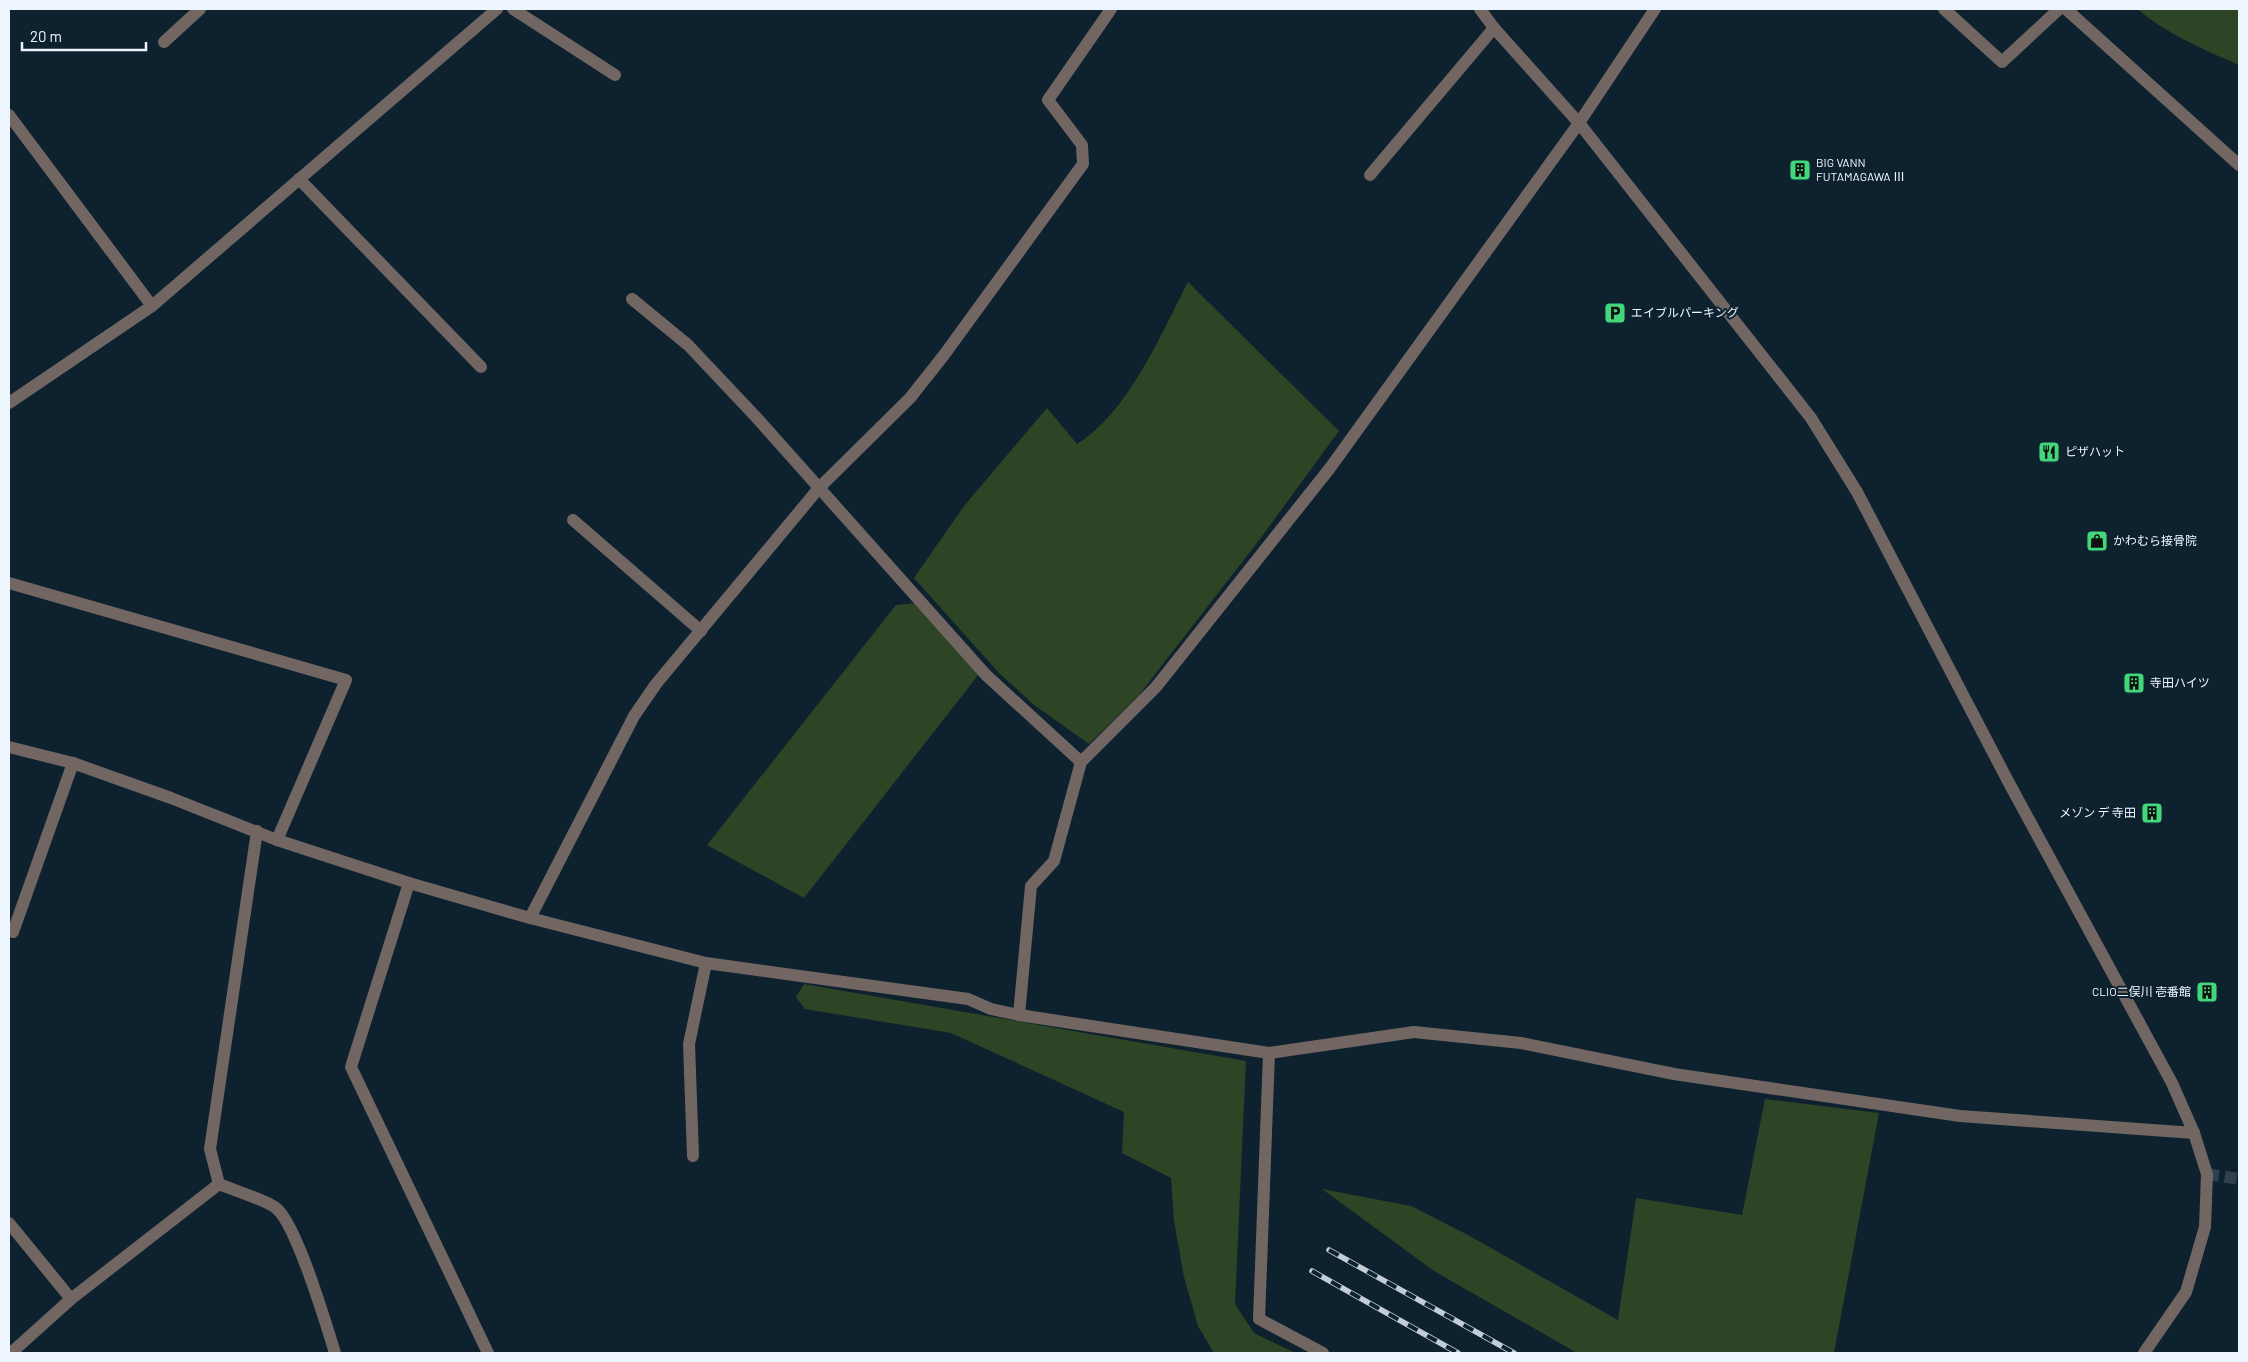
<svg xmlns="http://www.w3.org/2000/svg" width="2248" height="1362" font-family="Barlow,'Noto Sans JP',sans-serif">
  <rect width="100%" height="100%" fill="#0e212f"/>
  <g fill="#2d4425">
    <path d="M2137 9H2239V65C2204 50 2167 34 2137 9Z"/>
    <path d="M1188 282 1339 431 1260 539 1139 695 1089 744 1034 705 999 673 914 578 964 506 1047 408 1077 444C1128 413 1161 334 1188 282Z"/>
    <path d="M916 603 979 674 804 898 707 845 896 605Z"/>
    <path d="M804 984 1246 1061 1235 1304 1254 1333 1295 1353H1214L1198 1326 1184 1277 1174 1221 1171 1178 1122 1153 1124 1112 951 1033 805 1009 796 997Z"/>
    <path d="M1765 1099 1879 1113 1834 1353H1577L1434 1271 1322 1189 1411 1206 1468 1235 1618 1320 1636 1198 1742 1215Z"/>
  </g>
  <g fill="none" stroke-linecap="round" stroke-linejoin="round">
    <path stroke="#2f414e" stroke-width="12" stroke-dasharray="12 6" stroke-linecap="butt" d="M2207 1174 2239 1179"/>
    <g stroke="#726662" stroke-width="12">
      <path d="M513 9 615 75"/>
      <path d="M1480 9 1494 28 1579 123 1811 418 1857 492 2009 783 2172 1083 2194 1133 2207 1174 2205 1227 2186 1292 2144 1353"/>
      <path d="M1944 9 2002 62 2059 9"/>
      <path d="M2066 9 2239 165"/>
      <path d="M164 42 200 9"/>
      <path d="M9 115 152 306"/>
      <path d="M1370 175 1494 28"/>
      <path d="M299 179 481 367"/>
      <path d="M632 299 688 345 756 417 986 675 1081 762"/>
      <path d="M9 403 152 306 497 9"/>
      <path d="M573 520 701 631"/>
      <path d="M9 583 346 680 277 840"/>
      <path d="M9 747 73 763 171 798 277 840 409 883 530 918 706 963 968 999 991 1009 1019 1015 1269 1053 1414 1032 1521 1043 1674 1074 1960 1116 2194 1133"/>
      <path d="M409 883 351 1067 488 1353"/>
      <path d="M530 918 634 716 656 684 819 488 910 398 944 355 1083 164 1082 145 1048 100 1111 9"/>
      <path d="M13 932 73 763"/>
      <path d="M1019 1015 1031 886 1054 861 1081 762 1156 687 1330 468 1579 123 1655 9"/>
      <path d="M1269 1053 1259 1319 1323 1353"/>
      <path d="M693 1156 689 1044 706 963"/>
      <path d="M219 1184 210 1149 257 831"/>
      <path d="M219 1184C231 1189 268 1201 276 1208 297 1225 326 1324 335 1353"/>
      <path d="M9 1223 71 1299"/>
      <path d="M11 1353 71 1299 219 1184"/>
    </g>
    <g stroke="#c2cdd6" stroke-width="5.5">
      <g id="rail">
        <path d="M1329 1250 1514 1353"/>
        <path d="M1312 1271 1458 1353"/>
      </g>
    </g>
    <use href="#rail" stroke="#0e212f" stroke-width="4" stroke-dasharray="11" stroke-linecap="butt"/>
  </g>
  <defs>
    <g id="building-square" transform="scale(1.125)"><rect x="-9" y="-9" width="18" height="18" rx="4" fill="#42d77b" stroke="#0e212f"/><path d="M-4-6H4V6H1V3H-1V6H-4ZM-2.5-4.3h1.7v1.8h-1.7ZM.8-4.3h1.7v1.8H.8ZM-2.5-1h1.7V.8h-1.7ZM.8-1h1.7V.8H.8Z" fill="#111"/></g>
    <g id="parking-square" transform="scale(1.125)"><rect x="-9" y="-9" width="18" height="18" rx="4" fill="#42d77b" stroke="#0e212f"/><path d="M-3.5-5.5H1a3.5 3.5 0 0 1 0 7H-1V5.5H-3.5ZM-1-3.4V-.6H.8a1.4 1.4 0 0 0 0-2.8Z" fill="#111"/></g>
    <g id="restaurant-square" transform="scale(1.125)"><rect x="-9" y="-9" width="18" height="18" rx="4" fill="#42d77b" stroke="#0e212f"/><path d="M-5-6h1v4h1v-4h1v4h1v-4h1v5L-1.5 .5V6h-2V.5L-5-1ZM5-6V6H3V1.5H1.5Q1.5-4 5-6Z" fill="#111"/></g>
    <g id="shop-square" transform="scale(1.125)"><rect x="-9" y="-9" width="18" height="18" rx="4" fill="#42d77b" stroke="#0e212f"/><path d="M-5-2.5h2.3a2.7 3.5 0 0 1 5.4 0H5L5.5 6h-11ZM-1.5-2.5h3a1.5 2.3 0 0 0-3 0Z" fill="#111"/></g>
  </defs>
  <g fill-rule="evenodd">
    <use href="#building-square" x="1800" y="170"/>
    <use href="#parking-square" x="1615" y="313"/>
    <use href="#restaurant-square" x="2049" y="452"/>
    <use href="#shop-square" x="2097" y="541"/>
    <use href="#building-square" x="2134" y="683"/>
    <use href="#building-square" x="2152" y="813"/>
    <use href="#building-square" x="2207" y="992"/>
  </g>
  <g text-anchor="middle" stroke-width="4" stroke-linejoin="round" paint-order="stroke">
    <g font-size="12" fill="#edf6fe" stroke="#0e212f" text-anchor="start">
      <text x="1816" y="167">BIG VANN<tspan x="1816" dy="14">FUTAMAGAWA Ⅲ</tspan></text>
      <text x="1631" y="317">エイブルパーキング</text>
      <text x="2065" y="456">ピザハット</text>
      <text x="2113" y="545">かわむら接骨院</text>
      <text x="2150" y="687">寺田ハイツ</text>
      <text x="2136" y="817" text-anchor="end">メゾン デ 寺田</text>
      <text x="2191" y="996" text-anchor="end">CLIO二俣川 壱番館</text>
    </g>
  </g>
  <rect width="2248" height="1362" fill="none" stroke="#edf6fe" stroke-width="20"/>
  <path d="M22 42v8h124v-8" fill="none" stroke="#edf6fe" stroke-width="2.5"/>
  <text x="30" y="42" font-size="15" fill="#edf6fe" stroke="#0e212f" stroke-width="4" paint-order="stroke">20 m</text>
</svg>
